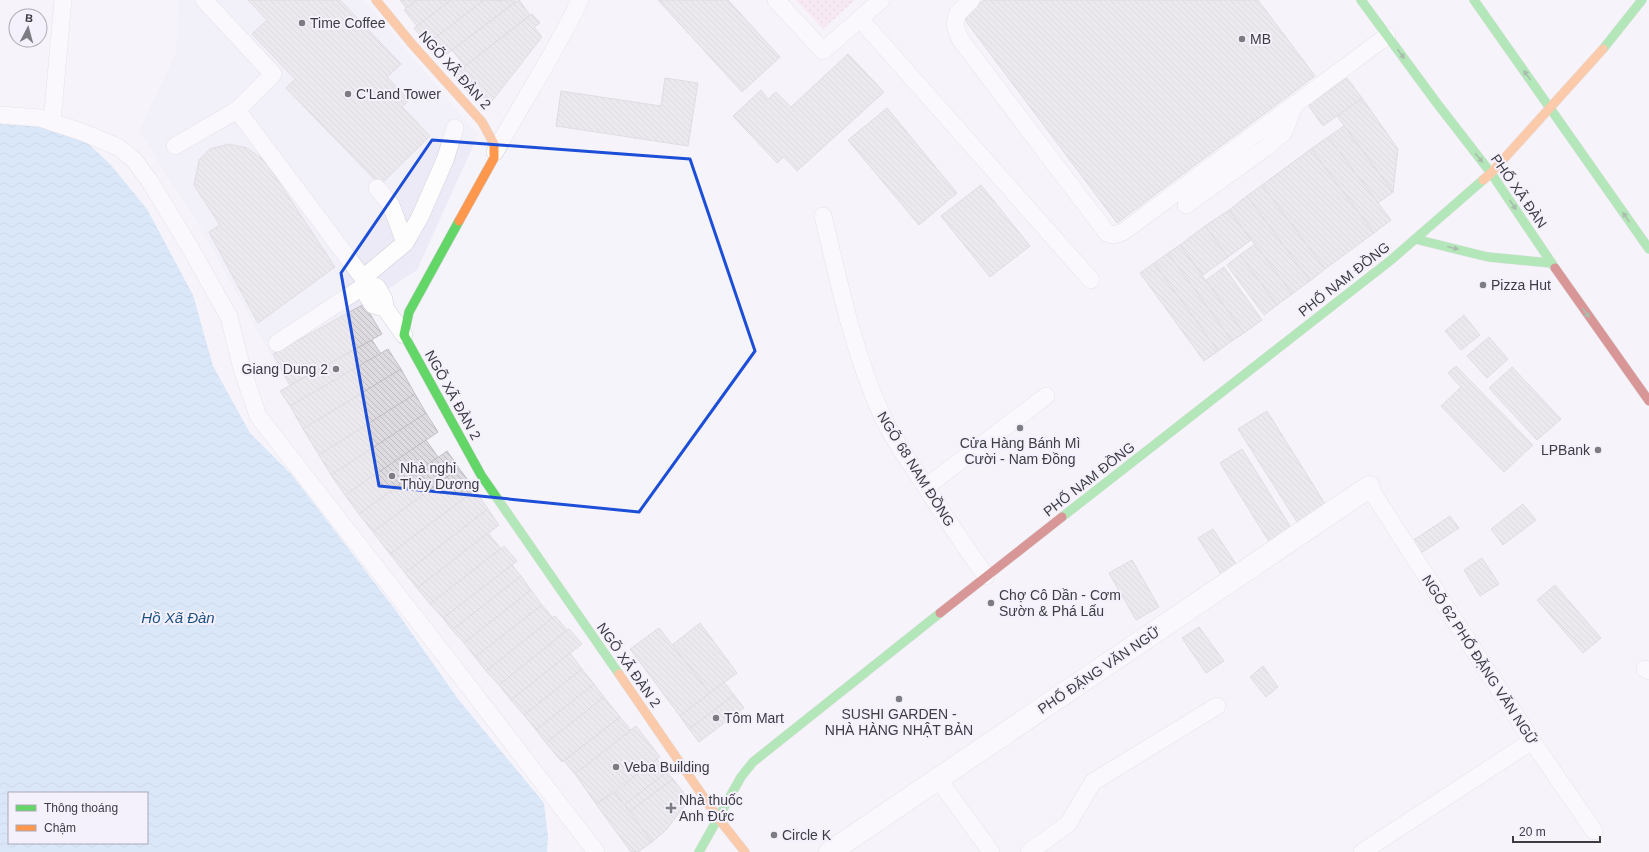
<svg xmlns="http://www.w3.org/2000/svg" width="1649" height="852" font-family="Arial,sans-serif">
  <defs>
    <pattern id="grass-dots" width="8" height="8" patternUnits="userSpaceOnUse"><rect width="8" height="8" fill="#f8dbed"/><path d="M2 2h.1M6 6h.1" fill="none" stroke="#d6bdcc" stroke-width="1.8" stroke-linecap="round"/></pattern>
    <pattern id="water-waves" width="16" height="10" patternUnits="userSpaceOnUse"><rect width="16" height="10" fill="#b8d7f7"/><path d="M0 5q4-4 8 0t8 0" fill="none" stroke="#9fb9d5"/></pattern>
    <pattern id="building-back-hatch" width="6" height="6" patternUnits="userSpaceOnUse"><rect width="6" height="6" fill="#dddae0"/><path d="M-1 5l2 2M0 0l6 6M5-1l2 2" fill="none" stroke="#bfbcc1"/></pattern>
  </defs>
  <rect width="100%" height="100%" fill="#f5f4fa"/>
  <path fill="#edeaf8" d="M179 0H364L478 135 417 270 365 304 382 334 288 386 204 234 139 131 176 53Z"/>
  <path fill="url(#grass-dots)" d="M796 0H855L823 29Z"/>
  <path fill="url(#water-waves)" fill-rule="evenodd" d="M0 119 36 120 82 138 110 164 147 209 193 295 213 366 250 433 292 475 394 608 458 699 544 803 548 837 547 852H0ZM9 793H147V843H9Z"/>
  <g fill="url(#building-back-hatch)" stroke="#c4c1c6">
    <path d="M248 0H340L401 64 387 77 409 100 402 107 430 136 380 185 286 88 295 79 252 34 267 20Z"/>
    <path d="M400 0H417L406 8Z"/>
    <path d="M417 0H451L417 26 404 10Z"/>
    <path d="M451 0H484L427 44 414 28Z"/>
    <path d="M484 0 516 1 447 54 435 38Z"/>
    <path d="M519 0 530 15 465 66 452 50Z"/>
    <path d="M658 0H728L780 57 742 92Z"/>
    <path d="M984 0H1258L1315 76 1117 223 962 16Z"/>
    <path d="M532 14 540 23 534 27 542 37 492 101 467 91 454 75Z"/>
    <path d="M848 54 884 92 797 171 784 157 777 163 733 116 761 90 768 99 776 92 791 107Z"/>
    <path d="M665 78 698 83 688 146 556 126 561 91 661 106Z"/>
    <path d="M1347 78 1362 98 1323 126 1308 105Z"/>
    <path d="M1362 98 1398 149 1393 192 1337 116Z"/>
    <path d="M887 108 957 193 919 225 848 140Z"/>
    <path d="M1344 126 1393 192 1378 203 1328 137Z"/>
    <path d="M1328 137 1391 220 1374 233 1311 149Z"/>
    <path d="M229 144 247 148 265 161 335 267 258 323 209 232 220 225 194 185 199 160 210 149Z"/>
    <path d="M1311 149 1374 233 1325 269 1262 185Z"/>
    <path d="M981 185 1030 246 990 277 941 216Z"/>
    <path d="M1262 185 1325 269 1310 281 1247 196Z"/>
    <path d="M1247 196 1310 281 1292 294 1229 210Z"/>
    <path d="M1229 210 1251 240 1228 257 1205 226Z"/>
    <path d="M1205 226 1228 257 1203 275 1180 245Z"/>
    <path d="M1255 244 1292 294 1277 305 1240 255Z"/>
    <path d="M1180 245 1244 333 1232 341 1168 253Z"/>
    <path d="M1168 253 1232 341 1218 351 1154 263Z"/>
    <path d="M1240 255 1277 305 1264 315 1227 265Z"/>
    <path d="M1154 263 1218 351 1204 361 1140 273Z"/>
    <path d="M1224 267 1262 320 1244 333 1206 280Z"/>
    <path d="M364 304 382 334 290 385 273 354Z"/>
    <path d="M1464 315 1480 335 1461 350 1445 331Z"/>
    <path d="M1489 337 1508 359 1487 378 1467 356Z"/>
    <path d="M372 340 381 354 290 406 280 391Z"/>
    <path d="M388 349 401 369 303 429 290 406Z"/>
    <path d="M1456 366 1533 445 1504 472 1441 406 1461 387 1448 373Z"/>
    <path d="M1512 367 1561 419 1537 440 1489 388Z"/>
    <path d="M401 369 415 394 319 455 303 429Z"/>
    <path d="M415 394 426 413 331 475 319 455Z"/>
    <path d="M1267 411 1327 507 1299 525 1238 429Z"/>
    <path d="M426 413 438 432 345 495 331 475Z"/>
    <path d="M426 440 438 457 359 514 345 495Z"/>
    <path d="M1242 449 1295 534 1273 548 1220 463Z"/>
    <path d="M447 451 459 468 373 532 359 514Z"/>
    <path d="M459 468 475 490 390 554 373 532Z"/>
    <path d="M475 490 488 509 405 573 390 554Z"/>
    <path d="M1523 504 1536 520 1503 545 1491 529Z"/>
    <path d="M488 509 499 525 417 588 405 573Z"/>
    <path d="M1450 516 1459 528 1421 553 1412 541Z"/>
    <path d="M1213 529 1238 567 1223 577 1198 538Z"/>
    <path d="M488 533 501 549 430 604 417 588Z"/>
    <path d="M504 546 517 561 443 618 430 604Z"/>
    <path d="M1482 558 1499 584 1480 596 1464 570Z"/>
    <path d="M1132 560 1159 607 1136 620 1109 573Z"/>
    <path d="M512 565 521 576 452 630 443 618Z"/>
    <path d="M521 576 531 590 464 643 452 630Z"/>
    <path d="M1555 585 1601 638 1583 653 1537 600Z"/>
    <path d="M531 590 542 605 475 657 464 643Z"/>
    <path d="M542 605 553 618 486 671 475 657Z"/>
    <path d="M555 616 567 630 499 685 486 671Z"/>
    <path d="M700 623 737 673 710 693 672 645Z"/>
    <path d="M1199 627 1224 661 1206 673 1182 638Z"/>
    <path d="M659 628 710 693 680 716 630 649Z"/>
    <path d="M569 629 582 644 511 700 499 685Z"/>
    <path d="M570 653 582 669 524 715 511 700Z"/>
    <path d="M1263 666 1278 687 1266 697 1250 677Z"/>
    <path d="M582 669 594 684 536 730 524 715Z"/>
    <path d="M724 682 734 695 689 729 680 716Z"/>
    <path d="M594 684 604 697 546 743 536 730Z"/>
    <path d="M734 695 744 708 699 742 689 729Z"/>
    <path d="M604 697 620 717 562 762 546 743Z"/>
    <path d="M620 717 631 730 575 774 564 761Z"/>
    <path d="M636 726 660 757 596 804 575 774Z"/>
    <path d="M657 759 667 772 624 805 615 792Z"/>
    <path d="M667 772 673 779 629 812 624 805Z"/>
    <path d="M673 779 689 800 667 829 652 842 629 812Z"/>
    <path d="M615 792 652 842 638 852H631L596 804Z"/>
  </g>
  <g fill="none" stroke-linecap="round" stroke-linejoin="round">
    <g stroke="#d0cfd5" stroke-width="18">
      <g id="lane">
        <path d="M204 0 273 74 237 110 363 278 367 284 366 294 373 305 385 308"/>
        <path d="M776 0 823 51 881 0"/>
        <path d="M971 0 957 14 955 25 960 39 1107 233 1114 235 1123 232 1387 36"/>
        <path d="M860 19 1091 280"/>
        <path d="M0 115 40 118 82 132 118 147 134 160 149 180 188 244 229 317 242 369 258 416 453 666 596 852"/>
        <path d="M52 122 63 0"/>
        <path d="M175 146 237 110"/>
        <path d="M495 152C523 101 555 53 580 0"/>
        <path d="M377 188 391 205 405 243"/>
        <path d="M1186 205 1268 146 1284 132 1295 104"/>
        <path d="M823 216C839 282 853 351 881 413 891 437 908 459 922 481 943 513 963 545 986 576"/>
        <path d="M363 278 405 243 420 217 445 160 455 128"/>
        <path d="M367 284 377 287 384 299 385 308 404 335"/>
        <path d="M277 343 367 284"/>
        <path d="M926 487 1046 396"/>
        <path d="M1369 487 1532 741 1594 831"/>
        <path d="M1645 669 1649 671"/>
        <path d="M938 779 991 852"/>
        <path d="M1029 852 1068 824 1093 782 1217 706"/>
        <path d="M1362 852 1532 741"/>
      </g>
    </g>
    <g stroke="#d0cfd5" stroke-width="23">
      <path id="street" d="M830 852 1369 487"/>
    </g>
    <g stroke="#d0cfd5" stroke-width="10">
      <g id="fast">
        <path d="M1361 0 1436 102 1491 173 1555 268"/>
        <path d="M1474 0 1649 249"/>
        <path d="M1603 49 1642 0"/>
        <path d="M459 221 409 312 404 335 481 475 619 674"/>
        <path d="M1415 239 1488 257 1551 263"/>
        <path d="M1062 517 1391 260 1483 180"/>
        <path d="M699 852 741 777 753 762 940 613"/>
      </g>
    </g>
    <g stroke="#d0cfd5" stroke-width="10">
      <g id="slow">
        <path d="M376 0 412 44 482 122 494 144V158L459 221"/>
        <path d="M1483 180 1491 173 1603 49"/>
        <path d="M619 674 718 818 745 852"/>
      </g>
    </g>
    <g stroke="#d0cfd5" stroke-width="10">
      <g id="jam">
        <path d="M1555 268 1649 401"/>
        <path d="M940 613 1062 517"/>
      </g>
    </g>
    <use href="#lane" stroke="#fefdfe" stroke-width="17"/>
    <use href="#street" stroke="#fefdfe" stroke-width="22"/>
    <use href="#fast" stroke="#63d668" stroke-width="9"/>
    <use href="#slow" stroke="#ff974d" stroke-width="9"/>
    <use href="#jam" stroke="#b3261e" stroke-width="9"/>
  </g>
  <defs><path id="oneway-solid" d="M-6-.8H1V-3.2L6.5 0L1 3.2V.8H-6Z"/></defs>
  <g fill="#4c7a52">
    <use href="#oneway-solid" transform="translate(1401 54) rotate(53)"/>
    <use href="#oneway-solid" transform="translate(1527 75) rotate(-125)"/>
    <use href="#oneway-solid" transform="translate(1479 158) rotate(52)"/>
    <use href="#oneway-solid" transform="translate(1513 205) rotate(55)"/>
    <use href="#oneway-solid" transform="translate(1626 217) rotate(-125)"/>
    <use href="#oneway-solid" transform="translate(1453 248) rotate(14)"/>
    <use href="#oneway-solid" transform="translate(1586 313) rotate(55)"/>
  </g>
  <path d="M0 0H1649V852H0ZM432 140 690 159 755 351 639 512 379 486 341 273Z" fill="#f5f4fa" fill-opacity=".55" fill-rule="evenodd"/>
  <path fill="none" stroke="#1d4ed8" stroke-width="3" stroke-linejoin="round" d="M432 140 690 159 755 351 639 512 379 486 341 273Z"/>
  <g fill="#7d7c83" stroke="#f4f1fd" stroke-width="1.5">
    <circle cx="302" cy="23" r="4"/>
    <circle cx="1242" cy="39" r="4"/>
    <circle cx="348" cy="94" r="4"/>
    <circle cx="1483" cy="285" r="4"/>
    <circle cx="336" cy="369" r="4"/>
    <circle cx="1020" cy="428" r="4"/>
    <circle cx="1598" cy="450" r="4"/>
    <circle cx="392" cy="476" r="4"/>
    <circle cx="991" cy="603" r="4"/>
    <circle cx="899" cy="699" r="4"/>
    <circle cx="716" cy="718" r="4"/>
    <circle cx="616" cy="767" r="4"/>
    <path d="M669 802h4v4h4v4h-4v4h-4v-4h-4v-4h4z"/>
    <circle cx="774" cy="835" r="4"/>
  </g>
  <g text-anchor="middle" stroke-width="4" stroke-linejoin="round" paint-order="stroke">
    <g font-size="14" fill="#3d3c43" stroke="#f4f1fd" text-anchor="start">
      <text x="310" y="28">Time Coffee</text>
      <text x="1250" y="44">MB</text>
      <text x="356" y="99">C'Land Tower</text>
      <text x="1491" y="290">Pizza Hut</text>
      <text x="328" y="374" text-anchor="end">Giang Dung 2</text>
      <text x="1020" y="448" text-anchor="middle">Cửa Hàng Bánh Mì<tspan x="1020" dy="16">Cười - Nam Đồng</tspan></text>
      <text x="1590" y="455" text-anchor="end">LPBank</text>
      <text x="400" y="473">Nhà nghỉ<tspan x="400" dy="16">Thùy Dương</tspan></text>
      <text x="999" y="600">Chợ Cô Dần - Cơm<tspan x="999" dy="16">Sườn &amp; Phá Lấu</tspan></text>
      <text x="899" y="719" text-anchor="middle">SUSHI GARDEN -<tspan x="899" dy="16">NHÀ HÀNG NHẬT BẢN</tspan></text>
      <text x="724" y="723">Tôm Mart</text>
      <text x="624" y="772">Veba Building</text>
      <text x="679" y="805">Nhà thuốc<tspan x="679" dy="16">Anh Đức</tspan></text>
      <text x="782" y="840">Circle K</text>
    </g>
    <g font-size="14" fill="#3d3c43" stroke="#f4f1fd">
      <text transform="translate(455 70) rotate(48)" y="5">NGÕ XÃ ĐÀN 2</text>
      <text transform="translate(1519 191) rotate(55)" y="5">PHỐ XÃ ĐÀN</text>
      <text transform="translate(1344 279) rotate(-38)" y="5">PHỐ NAM ĐỒNG</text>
      <text transform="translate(453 395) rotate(61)" y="5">NGÕ XÃ ĐÀN 2</text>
      <text transform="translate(916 469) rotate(58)" y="5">NGÕ 68 NAM ĐỒNG</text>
      <text transform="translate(1089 479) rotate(-38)" y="5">PHỐ NAM ĐỒNG</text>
      <text transform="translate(1480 660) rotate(57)" y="5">NGÕ 62 PHỐ ĐẶNG VĂN NGỮ</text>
      <text transform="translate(629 665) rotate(55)" y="5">NGÕ XÃ ĐÀN 2</text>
      <text transform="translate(1099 670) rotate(-34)" y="5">PHỐ ĐẶNG VĂN NGỮ</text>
    </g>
    <g font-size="15" font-style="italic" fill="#1c5180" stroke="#f4f1fd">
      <text x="178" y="623">Hồ Xã Đàn</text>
    </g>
  </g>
  <rect x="8" y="792" width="140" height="52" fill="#f4f1fd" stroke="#aba9b3"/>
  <rect x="16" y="805" width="20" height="6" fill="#63d668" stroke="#aba9b3"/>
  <text x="44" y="812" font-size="12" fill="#3d3c43">Thông thoáng</text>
  <rect x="16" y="825" width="20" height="6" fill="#ff974d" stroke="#aba9b3"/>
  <text x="44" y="832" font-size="12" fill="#3d3c43">Chậm</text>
  <g transform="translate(28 28) rotate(6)"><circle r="19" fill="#f4f1fd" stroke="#aba9b3"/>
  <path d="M0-3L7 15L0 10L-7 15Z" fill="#7d7c83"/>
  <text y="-6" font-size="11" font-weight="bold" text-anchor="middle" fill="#3d3c43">B</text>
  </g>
  <path d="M1513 836v6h87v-6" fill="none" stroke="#3d3c43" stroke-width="2"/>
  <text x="1519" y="836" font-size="12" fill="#3d3c43" stroke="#f4f1fd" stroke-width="3" paint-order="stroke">20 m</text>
</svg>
